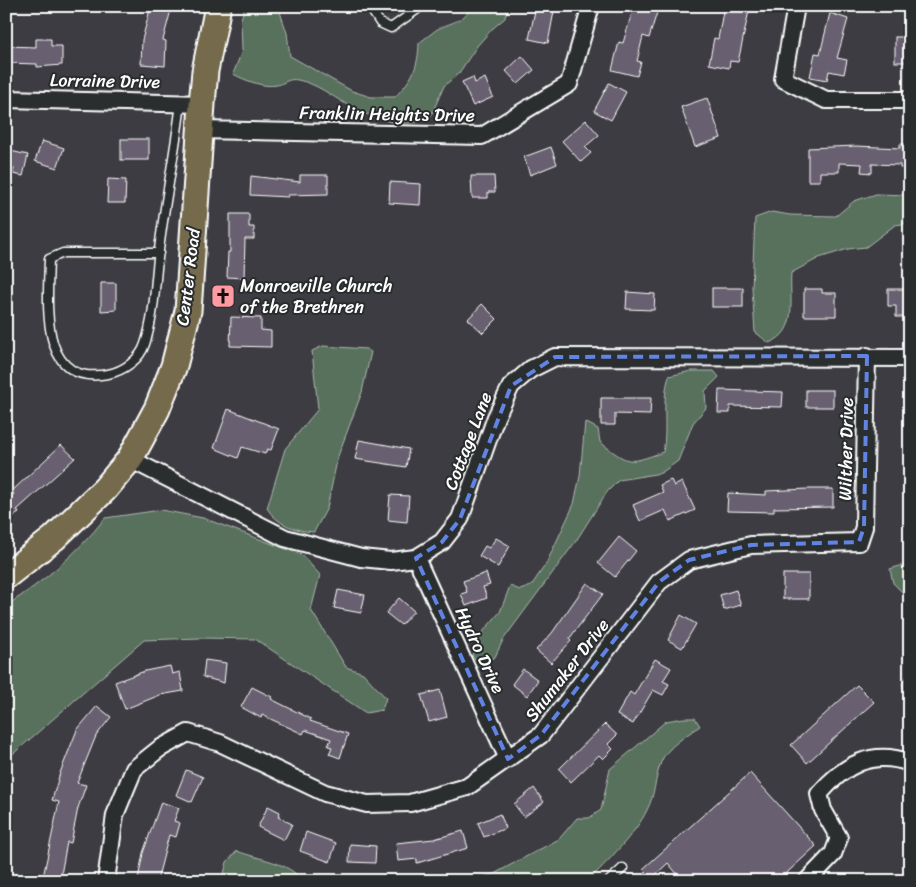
<svg xmlns="http://www.w3.org/2000/svg" width="916" height="887" font-family="Sriracha,sans-serif">
  <rect width="100%" height="100%" fill="#3d3c42"/>
  <filter id="ink" filterUnits="userSpaceOnUse"><feTurbulence type="fractalNoise" baseFrequency=".02" numOctaves="2"/><feDisplacementMap in="SourceGraphic" scale="10" xChannelSelector="R" yChannelSelector="G"/><feConvolveMatrix kernelMatrix="1 2 1 2 8 2 1 2 1" color-interpolation-filters="sRGB"/></filter>
  <g filter="url(#ink)">
    <g fill="#59715d" stroke="#acb8ae">
      <path d="M245 6H278L287 33 290 56 352 91 371 97H395C413 78 418 68 419 43 425 39 430 34 436 30 449 22 464 23 471 6H508L505 18 492 29 477 46 459 73 444 86 429 120C398 128 373 119 346 104 330 95 317 84 298 80 288 78 286 83 277 85 263 88 245 80 233 74L242 51 241 19Z"/>
      <path d="M876 194 910 195V223L895 225 866 247 848 249 819 258 791 273C789 299 799 332 769 343L755 332 752 288 755 218 772 212 790 215 836 216 854 201Z"/>
      <path d="M323 346 366 349 371 352 362 392 338 456 327 508 314 532C296 531 276 524 267 508L285 449 318 409 312 351Z"/>
      <path d="M691 371H714L719 377 705 391 706 408 693 423 678 461 661 473 619 480 607 492 576 541 503 640 495 657 480 665 472 656 481 634 500 612 510 586 520 590 531 586 546 564 574 504 580 476 585 422 598 429 600 442C630 465 628 464 663 452 668 427 661 401 669 376Z"/>
      <path d="M161 510 203 518 302 555 320 575 311 610 346 667 363 673 386 698 382 710 366 713 255 639 200 638 144 640 6 760V606C45 580 76 555 105 518Z"/>
      <path d="M906 564 910 565V600L893 583 890 569Z"/>
      <path d="M910 671V715L902 684Z"/>
      <path d="M684 718H695L700 726C687 735 667 747 661 762 655 778 655 795 647 810 637 832 606 863 588 881H465L492 875 559 839 577 818H589L601 810 610 769 666 721Z"/>
      <path d="M237 851C260 860 287 861 303 881H222L227 862Z"/>
    </g>
    <g fill="#685f70" stroke="#fff">
      <path d="M151 6H172L163 40 166 41 165 66 141 64 142 40Z"/>
      <path d="M536 6H555L548 43 529 39Z"/>
      <path d="M634 6H659L649 38 643 36 637 61 641 62 637 76 612 70 619 42 623 43Z"/>
      <path d="M724 6H750L738 62 730 61 729 68 709 64 714 38 718 39Z"/>
      <path d="M830 13 848 19 837 58 847 60 844 74 829 71 827 80 810 77 815 53 820 54Z"/>
      <rect x="895" y="37" width="15" height="25"/>
      <path d="M36 39H51V46H62V65L37 67V64L6 63V46L36 47Z"/>
      <path d="M522 56 534 70 518 84 506 71Z"/>
      <path d="M473 77 475 83 485 78 493 97 473 106 462 82Z"/>
      <path d="M609 83 626 92 611 120 594 111Z"/>
      <path d="M707 98 721 138 695 147 681 107Z"/>
      <path d="M586 120 599 135 585 147 591 153 581 162 562 141Z"/>
      <rect x="121" y="139" width="28" height="21"/>
      <path d="M42 141 64 148 57 168 35 161Z"/>
      <path d="M900 144H910V168H900V165L872 164V173L861 172 862 164 839 163V172H820V181H808V148L856 146 900 148Z"/>
      <path d="M551 147 557 164 530 175 524 157Z"/>
      <path d="M6 150 28 155 23 176 13 174 14 168 6 166Z"/>
      <path d="M300 175H328V194L288 195V197L250 195 251 176 300 182Z"/>
      <path d="M471 176H494L495 192H488V198H472Z"/>
      <path d="M108 179 126 180 125 203H107Z"/>
      <path d="M390 182 421 184 420 205 389 203Z"/>
      <path d="M230 214H249V227H254V239H245L244 278 227 277 228 252H230Z"/>
      <path d="M101 283H116V310L101 311Z"/>
      <rect x="712" y="288" width="31" height="19"/>
      <path d="M804 289H822V293H836V316H804Z"/>
      <path d="M888 289H906V295H910V317H896V306H888Z"/>
      <path d="M627 292 655 294 654 310 626 309Z"/>
      <path d="M482 304 497 319 483 333 468 319Z"/>
      <path d="M231 317 261 318V330L271 331V347L230 346Z"/>
      <path d="M719 390 783 392 782 407 730 406V413H718Z"/>
      <rect x="806" y="390" width="27" height="17"/>
      <path d="M601 398H651L650 415 615 414V425H601Z"/>
      <path d="M228 409 279 429 271 450 267 449 265 454 242 447 238 458 214 448Z"/>
      <path d="M359 440 409 449 406 467 355 459Z"/>
      <path d="M61 445 75 458 17 510 19 513 6 521V495L8 498 14 494 12 491Z"/>
      <path d="M671 480 674 486 682 482 695 510 670 521 665 510 640 521 633 505 663 492 660 485Z"/>
      <path d="M808 489H833V507L774 508V512L727 511 728 493 766 495V491Z"/>
      <path d="M390 495 409 496 407 522 388 520Z"/>
      <path d="M619 537 636 551 615 577 598 563Z"/>
      <path d="M496 538 510 546 498 567 479 556 485 546 489 548Z"/>
      <path d="M486 573 490 585 483 587 487 598 466 606 461 594 467 592 463 581Z"/>
      <rect x="783" y="574" width="26" height="25"/>
      <path d="M587 583 603 594 569 639 571 641 551 663 536 650 552 633Z"/>
      <path d="M338 590 365 595 361 613 334 608Z"/>
      <path d="M736 590 741 605 724 610 720 595Z"/>
      <path d="M399 598 414 611 401 625 386 613Z"/>
      <path d="M681 615 696 624 682 648 668 640Z"/>
      <path d="M655 659 671 668 663 681 669 684 663 695 653 690 633 724 617 715 630 692 634 695Z"/>
      <path d="M205 660 226 663 224 683 203 677Z"/>
      <path d="M170 666 172 674 180 672 183 691 160 695 125 709 115 682 145 671Z"/>
      <path d="M523 669 538 680 527 696 512 684Z"/>
      <path d="M857 685 874 702 807 763 791 745Z"/>
      <path d="M252 687 272 697 271 699 311 719 310 721 348 734 340 758 329 754 332 747 328 746 331 739 305 730 303 734 262 715 261 718 241 707Z"/>
      <path d="M440 690 447 717 429 722 421 695Z"/>
      <path d="M97 706 111 717 96 736 77 783 86 785 78 808 71 843 67 842 60 880 43 877 59 802 52 800 60 773 77 730Z"/>
      <path d="M605 724 617 735 608 744 613 749 603 759 599 755 571 782 559 769Z"/>
      <path d="M186 770 203 777 192 802 176 795Z"/>
      <path d="M750 773 816 846 778 881H683L668 863 652 878 643 869Z"/>
      <path d="M534 788 544 802 524 817 514 804Z"/>
      <path d="M161 802 179 808 174 821 180 823 176 837 169 835 157 881 138 879 143 853Z"/>
      <path d="M268 806 280 812 278 817 292 824 284 840 258 827Z"/>
      <path d="M500 814 506 828 484 837 478 823Z"/>
      <path d="M463 831 468 848 417 863V859L398 861 396 843 434 839Z"/>
      <path d="M306 832 336 843 330 862 300 851Z"/>
      <path d="M350 844 376 846 375 863 349 862Z"/>
    </g>
    <g fill="none" stroke-linecap="round" stroke-linejoin="round">
      <g stroke="#fff" stroke-width="11">
        <g id="lane">
          <path d="M369 6 380 23 391 28 422 6"/>
          <path d="M159 253H63L49 259C48 304 38 387 108 374 123 371 140 360 145 344 155 314 155 281 159 250 165 201 175 152 181 103"/>
          <path d="M609 881 623 868"/>
        </g>
      </g>
      <g stroke="#fff" stroke-width="20">
        <g id="street">
          <path d="M796 6 783 79 826 100H910"/>
          <path d="M6 99 202 104"/>
          <path d="M199 130 482 136 569 84 591 6"/>
          <path d="M130 459 285 538 361 558 391 561 416 558 442 542 460 519 496 417 511 386 531 369 555 357 910 358"/>
          <path d="M416 558 508 759"/>
          <path d="M106 881 115 815 134 769 159 749 188 733 220 743 325 793 367 804 410 803 467 787 541 735 659 582 689 560 751 545 859 542 864 527 867 356"/>
          <path d="M807 881 833 854 839 838 823 810 819 794C844 765 872 749 910 763"/>
        </g>
      </g>
      <g stroke="#fff" stroke-width="29">
        <path id="primary" d="M6 576 54 538 105 489 130 459 157 409 174 366 188 311 202 104 205 71 218 6"/>
      </g>
      <use href="#lane" stroke="#2a2d2e" stroke-width="8"/>
      <use href="#street" stroke="#2a2d2e" stroke-width="16"/>
      <use href="#primary" stroke="#746b4b" stroke-width="25"/>
    </g>
  </g>
  <path fill="none" stroke="#6183e4" stroke-width="4" stroke-dasharray="10 6" stroke-linejoin="round" d="M867 356 864 527 859 542 751 545 689 560 659 582 541 735 508 759 416 558 442 542 460 519 511 386 555 357Z"/>
  <defs>
    <g id="church-square" transform="scale(1.25)"><rect x="-9" y="-9" width="18" height="18" rx="4" fill="#ff9aa2" stroke="#2a2d2e"/><path d="M-1.2-6h2.4v3.5h3.3v2.4h-3.3V6h-2.4V-.1h-3.3v-2.4h3.3Z" fill="#111"/></g>
  </defs>
  <g fill-rule="evenodd">
    <use href="#church-square" x="223" y="296"/>
  </g>
  <g text-anchor="middle" stroke-width="4" stroke-linejoin="round" paint-order="stroke">
    <g font-size="18" fill="#fff" stroke="#2a2d2e">
      <text transform="translate(105 81) rotate(1)" y="6">Lorraine Drive</text>
      <text transform="translate(387 114) rotate(1)" y="6">Franklin Heights Drive</text>
      <text transform="translate(188 277) rotate(-83)" y="6">Center Road</text>
      <text transform="translate(468 441) rotate(-69)" y="6">Cottage Lane</text>
      <text transform="translate(846 449) rotate(-89)" y="6">Wilther Drive</text>
      <text transform="translate(480 650) rotate(65)" y="6">Hydro Drive</text>
      <text transform="translate(567 670) rotate(-52)" y="6">Shumaker Drive</text>
    </g>
    <g font-size="18" fill="#fff" stroke="#2a2d2e" text-anchor="start">
      <text x="240" y="292">Monroeville Church<tspan x="240" dy="21">of the Brethren</tspan></text>
    </g>
  </g>
  <rect width="916" height="887" fill="none" stroke="#2a2d2e" stroke-width="25"/>
  <rect x="12" y="12" width="891" height="862" fill="none" stroke="#fff" stroke-width="2" filter="url(#ink)"/>
</svg>
